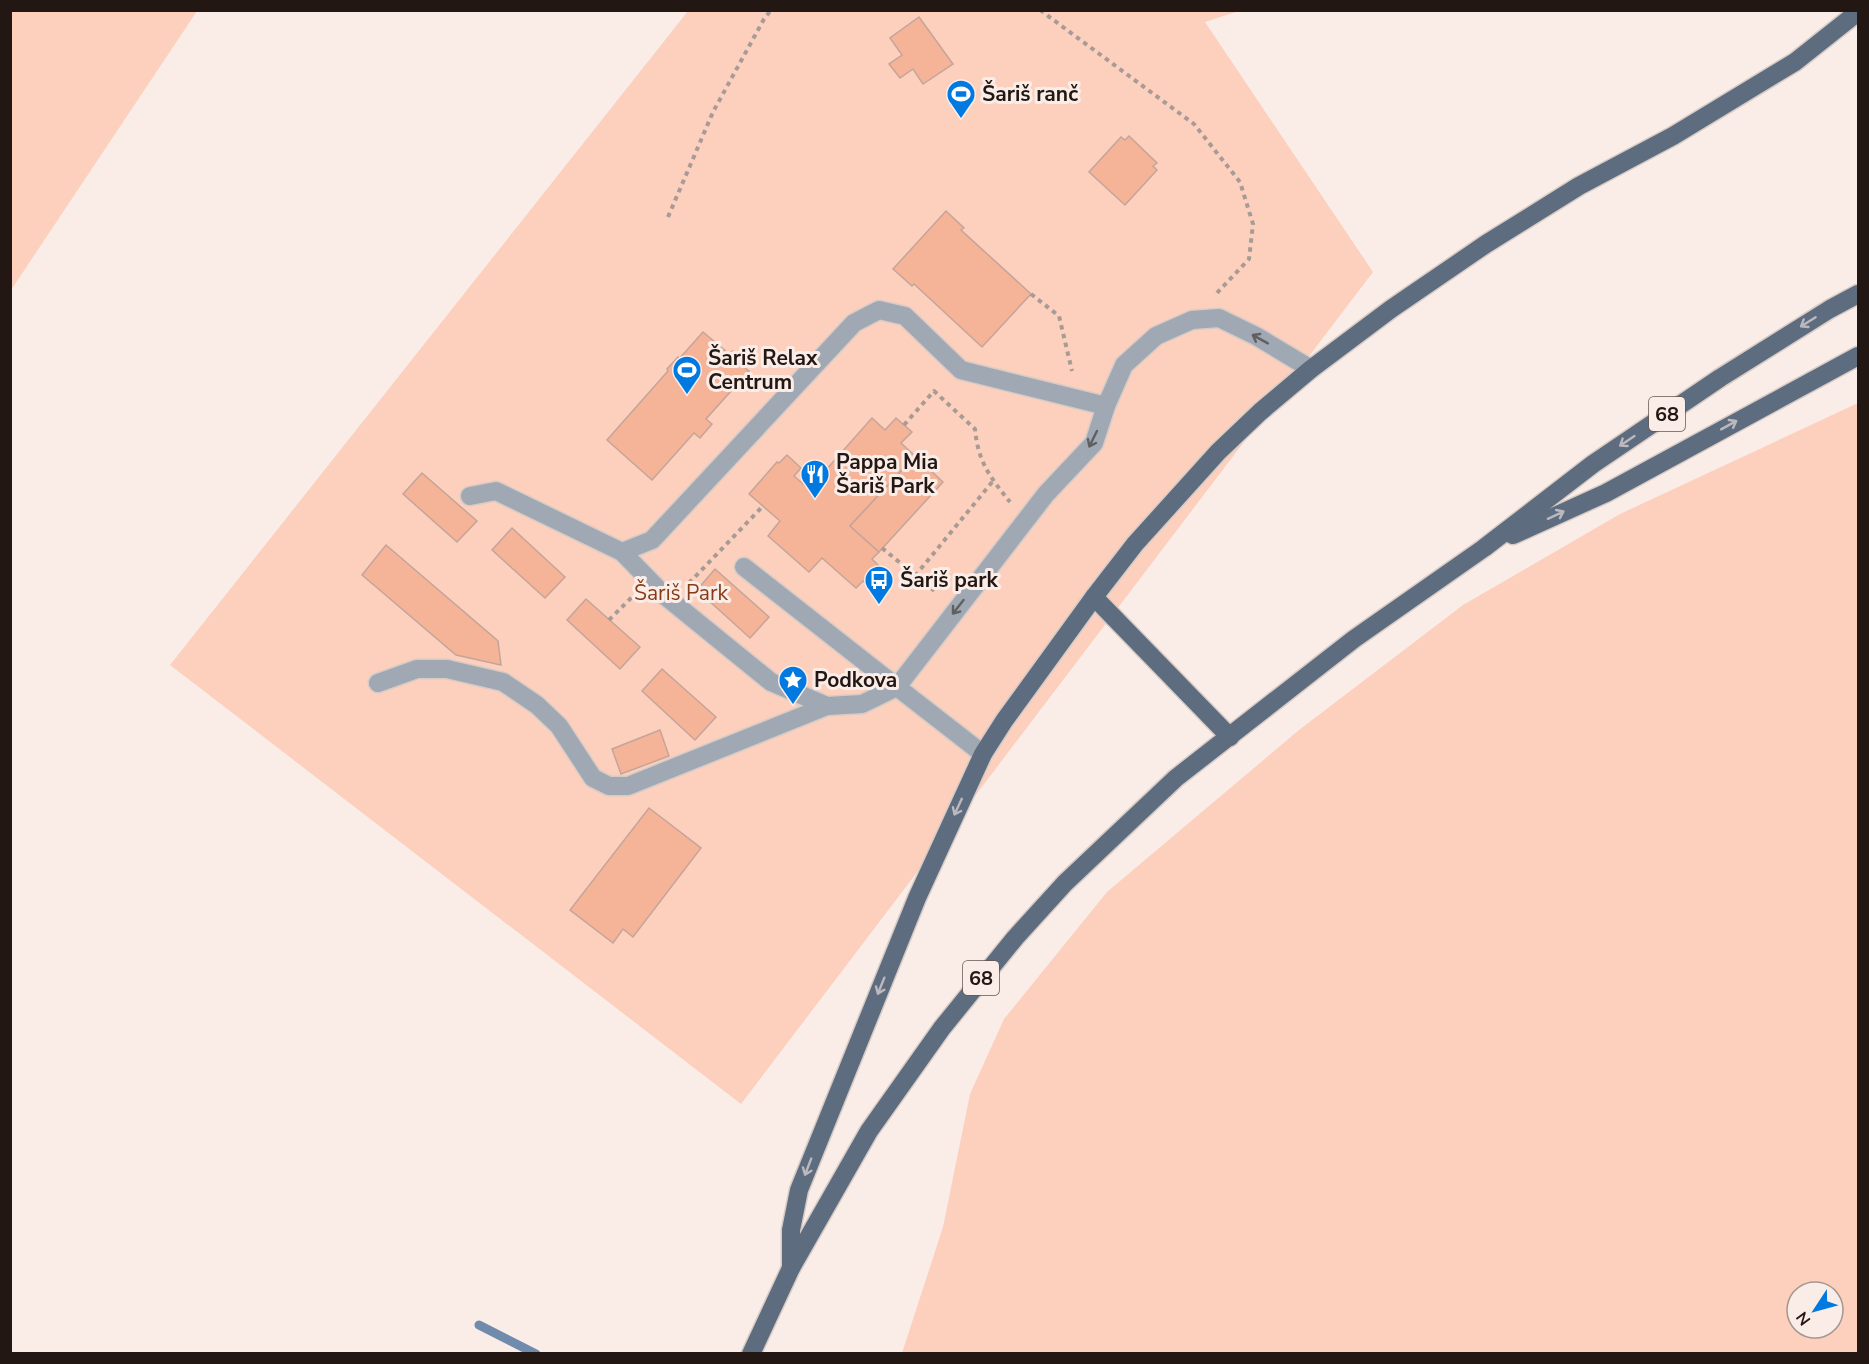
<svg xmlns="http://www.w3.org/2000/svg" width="1869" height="1364" font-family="'Nunito Sans',sans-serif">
  <rect width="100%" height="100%" fill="#faede8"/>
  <g fill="#fdcfbd" fill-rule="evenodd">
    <path d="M11 10 197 11 11 290 10 11Z"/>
    <path d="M688 11H1239L1205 22 1373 272 741 1104 170 665Z"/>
    <path d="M1858 403V1353H902L943 1227 970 1094 1004 1019 1107 892 1299 730 1463 605 1620 514ZM1797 1292H1833V1328H1797Z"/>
  </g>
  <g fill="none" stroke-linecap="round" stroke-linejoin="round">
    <path stroke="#718bad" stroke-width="9" d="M479 1325 536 1354"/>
  </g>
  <g fill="#f5b398" stroke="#c4a599" stroke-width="1.5">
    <path d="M919 17 953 64 923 84 913 69 900 78 889 64 902 55 890 38Z"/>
    <path d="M1129 136 1157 163 1153 166 1157 170 1125 205 1089 172 1121 137 1125 140Z"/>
    <path d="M946 211 964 228 961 230 1031 294 982 347 914 284 912 286 893 269Z"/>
    <path d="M703 332 728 353 733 351 737 353 741 357 739 363 749 371 706 419 712 424 700 438 694 433 652 480 607 440 668 371 667 369 678 357 679 359Z"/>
    <path d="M872 418 885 430 896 418 912 432 901 443 915 456 850 526 879 552 872 559 886 573 872 589 863 581 856 588 822 558 809 572 768 536 780 521 749 494 777 462 779 463 787 455 801 468 794 476 809 489Z"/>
    <path d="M915 456 943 482 879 552 850 526Z"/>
    <path d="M422 473 477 521 457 542 403 494Z"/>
    <path d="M512 528 565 577 545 598 492 550Z"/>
    <path d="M386 545 498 641 501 665 456 655 362 575Z"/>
    <path d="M715 569 769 617 750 638 697 590Z"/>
    <path d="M586 599 640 647 620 669 567 620Z"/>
    <path d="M662 669 716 717 695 740 642 691Z"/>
    <path d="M660 730 669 756 621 774 612 749Z"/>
    <path d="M649 808 701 848 633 937 623 929 613 943 570 910Z"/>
  </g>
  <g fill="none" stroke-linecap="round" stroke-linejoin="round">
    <g stroke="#d7cbc6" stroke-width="21">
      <g id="lane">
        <path d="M470 496 496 491 622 552 652 540 854 323 879 310 905 316 961 370 1106 406"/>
        <path d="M622 552 664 595 771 682 827 706 862 704 897 687 744 567"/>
        <path d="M378 683 417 669H447L503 682 537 705 559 726 593 778 609 786H628L827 706"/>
        <path d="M983 754 897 687 1046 494 1094 443 1106 406 1124 365 1156 336 1192 320 1219 318 1256 336 1311 369"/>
      </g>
    </g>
    <g stroke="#d7cbc6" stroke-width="21">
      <g id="primary">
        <path d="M1513 535 1606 493 1858 356"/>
        <path d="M1094 597 1230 737"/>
        <path d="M791 1268V1230L799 1190 917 898 983 754 1004 721 1094 597 1135 544 1172 503 1218 452 1260 412 1311 369 1391 309 1486 244 1579 186 1673 136 1795 62 1858 12"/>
        <path d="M751 1354 791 1268 869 1131 942 1028 1015 938 1065 883 1176 778 1354 639 1484 548 1593 464 1720 378 1830 309 1858 294"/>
      </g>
    </g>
    <g stroke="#a89b96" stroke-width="4" stroke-dasharray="4.5 4.5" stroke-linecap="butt">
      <path d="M1040 10 1194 124 1240 182 1253 224 1249 259 1217 293"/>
      <path d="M668 217 713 112 764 19 771 10"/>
      <path d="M1031 294 1059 316 1072 371"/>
      <path d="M904 425 934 391 975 429C978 462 990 477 1010 502"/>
      <path d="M882 548 937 593"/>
      <path d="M915 576 993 481"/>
      <path d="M689 583 763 506"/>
      <path d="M609 620 632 597"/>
    </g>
    <use href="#lane" stroke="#9fa8b3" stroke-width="18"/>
    <use href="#primary" stroke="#5d6c7f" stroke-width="18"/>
  </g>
  <defs><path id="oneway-shaft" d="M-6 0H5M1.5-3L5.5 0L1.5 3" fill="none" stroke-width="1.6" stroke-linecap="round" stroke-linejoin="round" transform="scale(1.5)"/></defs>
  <g stroke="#bbb9be">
    <use href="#oneway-shaft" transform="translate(1808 322) rotate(148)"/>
    <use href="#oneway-shaft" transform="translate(1729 425) rotate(-29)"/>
    <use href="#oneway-shaft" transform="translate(1627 441) rotate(146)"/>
    <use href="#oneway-shaft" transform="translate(1556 515) rotate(-25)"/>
    <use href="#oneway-shaft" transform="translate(958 807) rotate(115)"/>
    <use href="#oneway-shaft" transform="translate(881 986) rotate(112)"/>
    <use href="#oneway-shaft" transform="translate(808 1167) rotate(111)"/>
  </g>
  <g stroke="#606062">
    <use href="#oneway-shaft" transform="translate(1260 339) rotate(-151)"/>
    <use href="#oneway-shaft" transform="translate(1093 439) rotate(116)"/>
    <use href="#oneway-shaft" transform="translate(958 607) rotate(128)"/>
  </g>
  <defs>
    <g id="stadium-pin" transform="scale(1.5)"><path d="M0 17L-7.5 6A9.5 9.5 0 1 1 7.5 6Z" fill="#007ae0" stroke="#faede8"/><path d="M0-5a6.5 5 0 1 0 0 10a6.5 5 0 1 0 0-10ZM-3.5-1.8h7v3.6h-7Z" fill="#fff"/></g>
    <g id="restaurant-pin" transform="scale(1.5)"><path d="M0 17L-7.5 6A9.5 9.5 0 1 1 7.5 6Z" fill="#007ae0" stroke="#faede8"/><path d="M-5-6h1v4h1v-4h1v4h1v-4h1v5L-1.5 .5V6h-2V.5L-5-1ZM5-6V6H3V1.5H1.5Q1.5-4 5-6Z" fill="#fff"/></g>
    <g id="bus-pin" transform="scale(1.5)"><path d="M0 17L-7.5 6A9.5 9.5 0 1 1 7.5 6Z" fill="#007ae0" stroke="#faede8"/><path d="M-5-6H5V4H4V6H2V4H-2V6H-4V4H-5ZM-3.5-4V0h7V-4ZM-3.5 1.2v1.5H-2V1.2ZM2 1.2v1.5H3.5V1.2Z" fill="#fff"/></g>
    <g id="sight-pin" transform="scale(1.5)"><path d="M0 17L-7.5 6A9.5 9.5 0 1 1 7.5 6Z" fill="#007ae0" stroke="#faede8"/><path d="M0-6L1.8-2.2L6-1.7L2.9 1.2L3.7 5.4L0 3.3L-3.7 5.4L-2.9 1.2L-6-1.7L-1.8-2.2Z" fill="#fff"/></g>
  </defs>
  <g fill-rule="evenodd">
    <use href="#stadium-pin" x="961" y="94"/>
    <use href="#stadium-pin" x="687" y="370"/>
    <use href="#restaurant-pin" x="815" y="474"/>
    <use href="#bus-pin" x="879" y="580"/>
    <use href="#sight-pin" x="793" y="680"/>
  </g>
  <g text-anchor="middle" stroke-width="6" stroke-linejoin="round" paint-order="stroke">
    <g fill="#faede8" stroke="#635752" stroke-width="1.5">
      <rect x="1649" y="397" width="36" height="34" rx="4.5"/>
      <rect x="963" y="961" width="36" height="34" rx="4.5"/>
    </g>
    <g font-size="20" font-weight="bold" fill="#221712">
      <text x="1667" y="421">68</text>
      <text x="981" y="985">68</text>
    </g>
    <g font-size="21" font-weight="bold" fill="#221712" stroke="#faede8" text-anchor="start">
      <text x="982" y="101">Šariš ranč</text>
      <text x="708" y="365">Šariš Relax<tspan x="708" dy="24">Centrum</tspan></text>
      <text x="836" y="469">Pappa Mia<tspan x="836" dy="24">Šariš Park</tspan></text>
      <text x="900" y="587">Šariš park</text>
      <text x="814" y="687">Podkova</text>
    </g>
    <g font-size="21" fill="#873a16" stroke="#faede8">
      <text x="681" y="600">Šariš Park</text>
    </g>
  </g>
  <rect width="1869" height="1364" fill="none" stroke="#221712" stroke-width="24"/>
  <g transform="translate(1815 1310) rotate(234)"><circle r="28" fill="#faede8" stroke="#a49792" stroke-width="1.5"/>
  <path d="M0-4.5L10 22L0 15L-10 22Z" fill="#007ae0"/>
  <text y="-9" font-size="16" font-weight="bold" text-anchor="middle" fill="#221712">N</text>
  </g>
</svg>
